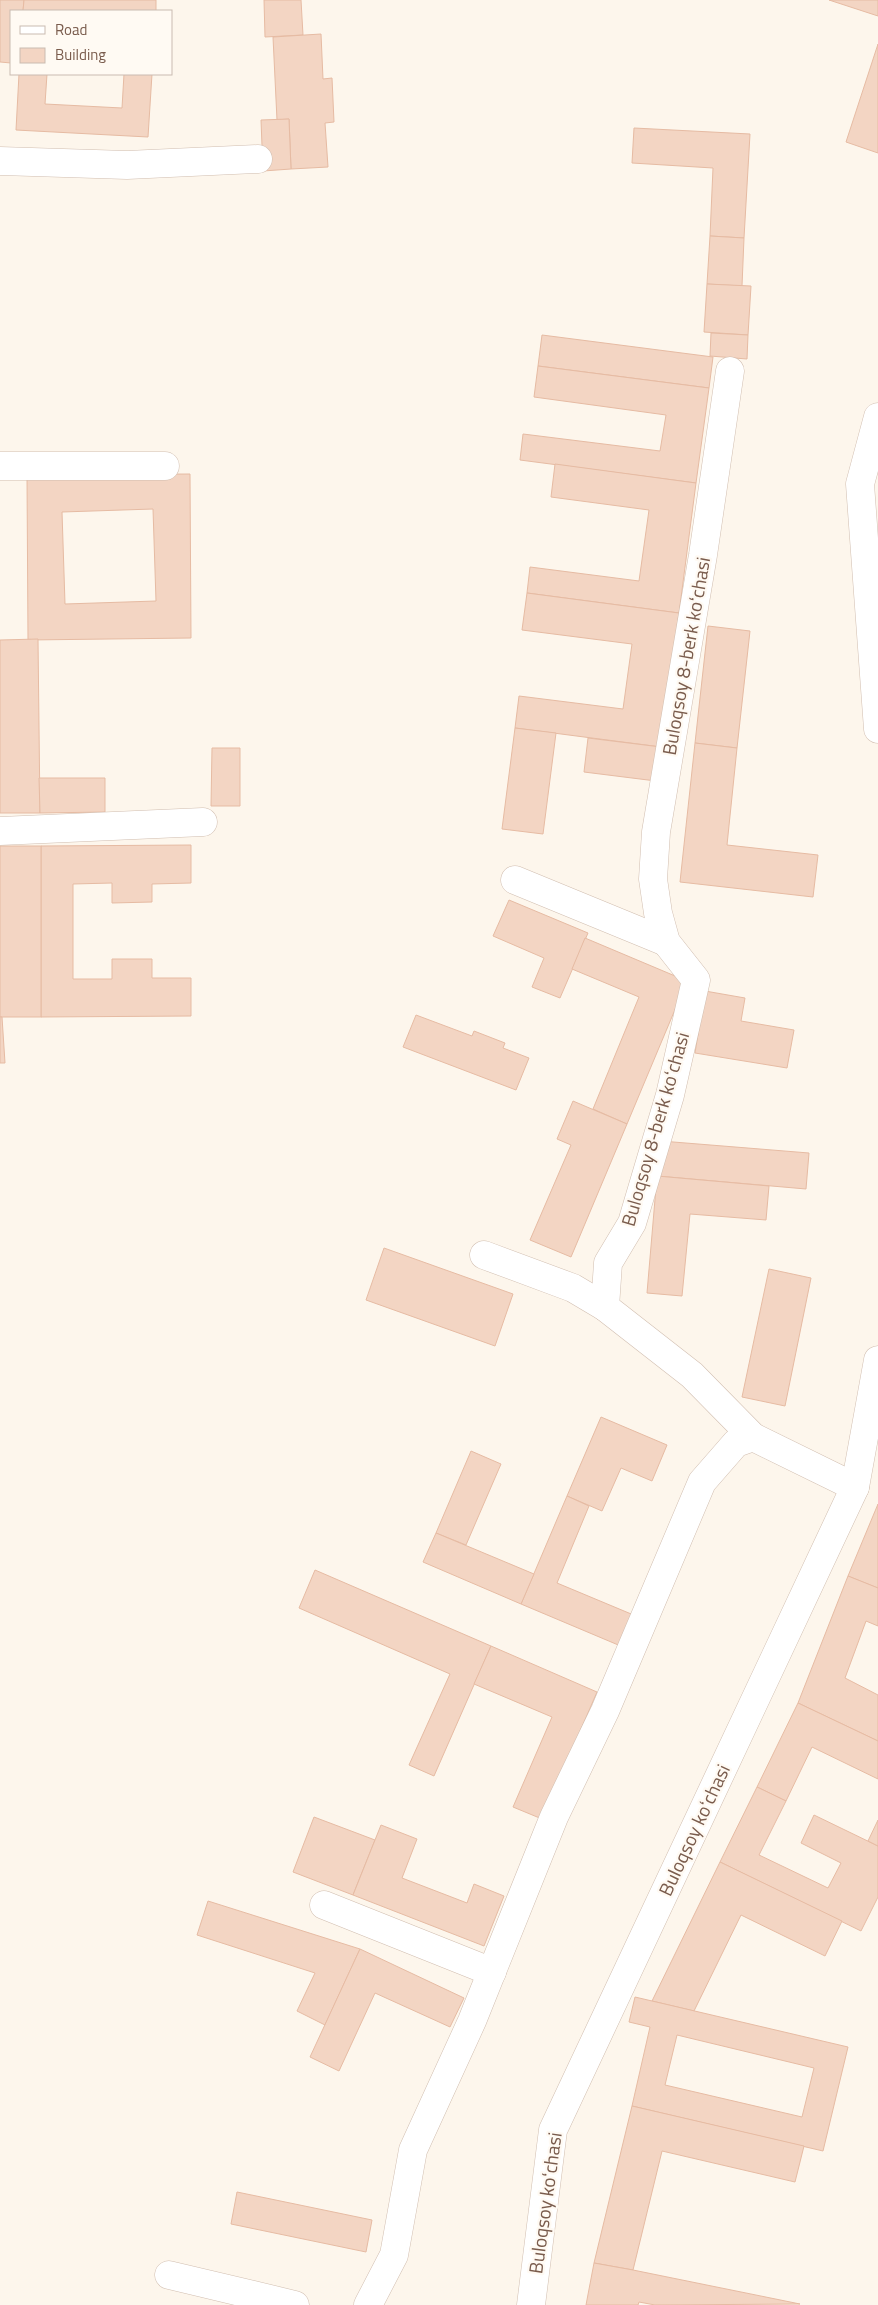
<svg xmlns="http://www.w3.org/2000/svg" width="878" height="2305" font-family="'Titillium Web',sans-serif">
  <rect width="100%" height="100%" fill="#fdf6ec"/>
  <g fill="#f3d5c3" stroke="#e6bba3" fill-rule="evenodd">
    <path d="M0 0H24L23 11H11V63L0 62Z"/>
    <path d="M24 0H156V11H23Z"/>
    <path d="M264 0H301L303 35 265 37Z"/>
    <path d="M829 0H878V16Z"/>
    <path d="M321 34 323 79 332 78 334 122 325 123 328 167 291 169 289 119 277 120 273 37Z"/>
    <path d="M878 44V153L846 142Z"/>
    <path d="M19 74H47L45 104 122 108 124 74H152L148 137 16 130Z"/>
    <path d="M289 119 291 169 263 171 261 120Z"/>
    <path d="M634 128 750 134 744 238 710 236 713 168 632 163Z"/>
    <path d="M710 236 744 238 742 286 707 284Z"/>
    <path d="M707 284 751 286 748 335 704 332Z"/>
    <path d="M711 333 748 335 747 359 710 356Z"/>
    <path d="M542 335 713 357 709 388 538 366Z"/>
    <path d="M538 366 709 388 696 483 520 460 523 434 660 451 666 415 534 397Z"/>
    <path d="M555 464 696 483 679 613 527 593 530 567 639 581 649 510 551 497Z"/>
    <path d="M190 474 191 638 28 640 27 475ZM153 509 156 601 65 604 62 512Z"/>
    <path d="M527 593 679 613 661 747 515 728 519 696 623 709 632 644 522 630Z"/>
    <path d="M708 626 750 631 737 748 695 743Z"/>
    <path d="M38 639 40 813H0V640Z"/>
    <path d="M515 728 556 733 543 834 502 829Z"/>
    <path d="M588 738 661 747 656 781 584 772Z"/>
    <path d="M695 743 737 748 727 845 818 855 813 897 680 882Z"/>
    <path d="M212 748H240V806H211Z"/>
    <path d="M39 778H105V812L40 813Z"/>
    <path d="M191 845V883L152 884V902L112 903V883L73 884V979H112V959H152V978H191V1016L41 1017V846Z"/>
    <rect x="0" y="846" width="41" height="171"/>
    <path d="M509 900 588 933 560 998 532 987 544 958 493 936Z"/>
    <path d="M585 938 687 981 627 1124 593 1109 639 997 572 969Z"/>
    <path d="M705 991 745 998 741 1021 794 1030 787 1068 695 1053Z"/>
    <path d="M416 1015 472 1036 474 1031 505 1043 503 1048 529 1058 516 1090 403 1047Z"/>
    <path d="M0 1017H2L5 1063H0Z"/>
    <path d="M573 1101 627 1124 571 1257 530 1240 571 1145 557 1139Z"/>
    <path d="M661 1141 809 1153 806 1189 657 1176Z"/>
    <path d="M657 1176 769 1186 766 1220 690 1214 682 1296 647 1293Z"/>
    <path d="M384 1248 513 1294 495 1346 366 1300Z"/>
    <path d="M769 1269 811 1278 785 1406 742 1397Z"/>
    <path d="M601 1417 667 1445 652 1481 621 1468 602 1511 567 1496Z"/>
    <path d="M471 1451 501 1464 466 1545 436 1533Z"/>
    <path d="M567 1496 589 1506 557 1583 636 1616 623 1647 521 1604Z"/>
    <path d="M878 1504V1588L848 1576Z"/>
    <path d="M436 1533 534 1574 521 1604 423 1562Z"/>
    <path d="M315 1570 491 1646 434 1776 409 1765 450 1674 299 1608Z"/>
    <path d="M848 1576 878 1588V1626L866 1621 845 1678 878 1695V1741L798 1703Z"/>
    <path d="M491 1646 597 1692 542 1819 513 1807 552 1717 474 1684Z"/>
    <path d="M798 1703 878 1741V1779L812 1747 786 1801 757 1787Z"/>
    <path d="M757 1787 786 1801 759 1855 828 1888 841 1863 801 1843 814 1815 878 1846V1897L861 1931 720 1862Z"/>
    <path d="M314 1817 375 1840 353 1895 293 1872Z"/>
    <path d="M878 1820V1846L868 1841Z"/>
    <path d="M381 1825 417 1839 402 1878 467 1903 474 1884 504 1896 484 1946 353 1895Z"/>
    <path d="M720 1862 842 1921 825 1956 741 1915 694 2011 652 2001Z"/>
    <path d="M208 1901 360 1949 325 2025 297 2011 315 1973 197 1935Z"/>
    <path d="M360 1949 464 1998 450 2027 375 1993 339 2071 310 2057Z"/>
    <path d="M635 1997 848 2047 823 2151 632 2106 650 2027 629 2022ZM677 2035 814 2068 802 2117 665 2085Z"/>
    <path d="M632 2106 804 2146 795 2182 662 2151 633 2270 594 2263Z"/>
    <path d="M237 2192 372 2220 366 2252 231 2224Z"/>
    <path d="M594 2263 633 2270 800 2304 655 2305 639 2302 638 2305H586Z"/>
  </g>
  <g fill="none" stroke-linecap="round" stroke-linejoin="round">
    <g stroke="#d1beb0" stroke-width="29">
      <g id="minor">
        <path d="M0 161 127 165 258 159"/>
        <path d="M730 371 703 555 656 832 653 879 658 913 666 942 696 980 670 1095 632 1223 608 1263 605 1307 692 1375 753 1437"/>
        <path d="M878 417 860 484 878 729"/>
        <path d="M0 466H165"/>
        <path d="M0 831 203 822"/>
        <path d="M515 880 666 942"/>
        <path d="M484 1255 573 1288 605 1307"/>
        <path d="M324 1905 492 1972"/>
        <path d="M169 2275 295 2305"/>
        <path d="M368 2305 394 2255 413 2150 472 2021 554 1817 605 1711 702 1482 736 1443 753 1437 855 1487"/>
        <path d="M531 2305 553 2130 855 1487 878 1360"/>
      </g>
    </g>
    <use href="#minor" stroke="#fff" stroke-width="28"/>
  </g>
  <g text-anchor="middle" stroke-width="4.5" stroke-linejoin="round" paint-order="stroke">
    <g font-size="19" fill="#7a5c4d" stroke="#fffaf3">
      <text transform="translate(686 656) rotate(-80)" y="7">Buloqsoy 8-berk koʻchasi</text>
      <text transform="translate(655 1129) rotate(-74)" y="7">Buloqsoy 8-berk koʻchasi</text>
      <text transform="translate(694 1830) rotate(-65)" y="7">Buloqsoy koʻchasi</text>
      <text transform="translate(545 2203) rotate(-82)" y="7">Buloqsoy koʻchasi</text>
    </g>
  </g>
  <rect x="10" y="10" width="162" height="65" fill="#fffaf3" stroke="#cabbb1"/>
  <rect x="20" y="26" width="25" height="8" fill="#ffffff" stroke="#cabbb1"/>
  <text x="55" y="35" font-size="15" fill="#7a5c4d">Road</text>
  <rect x="20" y="48" width="25" height="15" fill="#f3d5c3" stroke="#cabbb1"/>
  <text x="55" y="60" font-size="15" fill="#7a5c4d">Building</text>
</svg>
